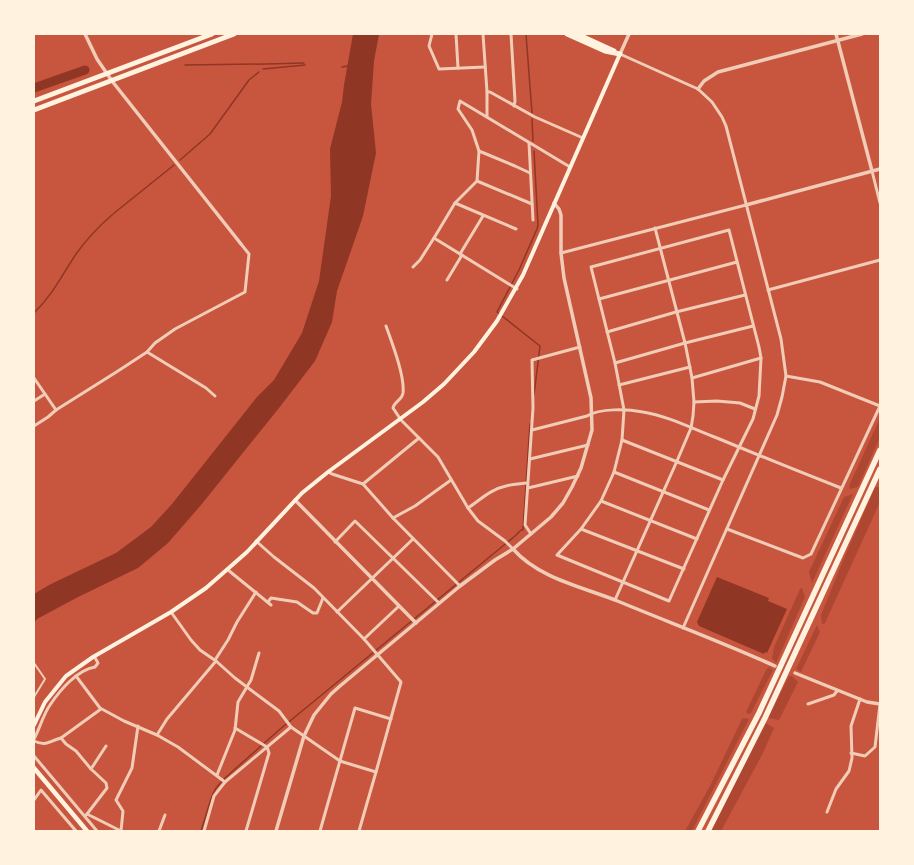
<svg xmlns="http://www.w3.org/2000/svg" width="914" height="865" font-family="Karla,sans-serif">
  <rect width="100%" height="100%" fill="#c8553d"/>
  <g fill="#ae4732">
    <path d="M880 418V437L858 487 850 489 849 486Z"/>
    <path d="M875 487H880V502L825 623 822 624 821 615 842 563Z"/>
    <path d="M853 494 812 583 809 572 844 497Z"/>
    <path d="M802 588 805 597 776 663 772 658 774 647 800 589Z"/>
    <path d="M817 625 820 632 801 672 796 669Z"/>
    <path d="M769 667 773 670 751 713 748 714 746 712 766 670Z"/>
    <path d="M789 676H792L798 682 779 720 768 718Z"/>
    <path d="M744 718 749 719 698 819 692 831H685L711 784 742 719Z"/>
    <path d="M766 723 774 728 763 753 721 831H711Z"/>
  </g>
  <g fill="#8f3625">
    <path d="M353 34H379L374 61 371 104 376 153 363 216 337 291 332 322 315 361 279 408 201 505 168 543 138 568 78 597 37 619 34 623V594L49 585 116 553 151 527 172 504 257 397 274 380 302 333 319 281 331 196 330 149 342 102 344 85Z"/>
    <path d="M717 577 769 598 768 601 787 609 767 653 765 652 764 654 699 626 697 622Z"/>
  </g>
  <g fill="none" stroke-linecap="round" stroke-linejoin="round">
    <g stroke="#8f3625" stroke-width="1.5">
      <path d="M526 34 532 113"/>
      <path d="M266 64 304 63"/>
      <path d="M185 65 265 64"/>
      <path d="M342 67 348 66"/>
      <path d="M263 69 305 65"/>
      <path d="M532 119 533 141"/>
      <path d="M534 151 538 225 537 229 519 270 497 312 540 346 534 395"/>
      <path d="M180 160 210 134 249 80 259 72"/>
      <path d="M113 214 174 165"/>
      <path d="M34 313C52 296 62 275 76 254 86 240 98 227 112 215"/>
      <path d="M201 831 212 796 216 788 225 778 279 730 515 536 521 530H523L530 424"/>
    </g>
    <path stroke="#8f3625" stroke-width="9" d="M34 88 85 70"/>
    <path stroke="#f1ccb7" stroke-width="2" d="M34 663 45 679 34 697"/>
    <g stroke="#f1ccb7" stroke-width="3">
      <path d="M432 34 429 46 439 69 485 67"/>
      <path d="M456 34 458 68"/>
      <path d="M483 34 487 92V117"/>
      <path d="M511 34 515 101 514 106"/>
      <path d="M620 54 698 89 712 102 722 117 726 126 781 339 786 376 782 397 777 415 683 628"/>
      <path d="M487 92H490L535 117 583 138"/>
      <path d="M529 143 533 220"/>
      <path d="M872 171 880 203"/>
      <path d="M530 173 515 166 479 151 472 130 458 109 460 101 570 167"/>
      <path d="M477 181 532 204"/>
      <path d="M455 203 477 181 479 151"/>
      <path d="M516 229 455 203 434 238 517 289"/>
      <path d="M729 230 759 347 761 358 759 396 753 419 723 480 669 601 557 555 581 529 601 501 614 472 622 440 624 410 615 363 591 267Z"/>
      <path d="M561 253 746 205"/>
      <path d="M460 254 483 216"/>
      <path d="M413 267 420 260 434 238"/>
      <path d="M447 280 462 255"/>
      <path d="M768 290 880 260"/>
      <path d="M599 299 737 262"/>
      <path d="M386 326C392 343 405 376 403 393 402 400 394 402 393 408L401 420 438 457 468 508 478 521 505 541 513 549"/>
      <path d="M607 332 676 312 745 295"/>
      <path d="M147 352 206 388 215 396"/>
      <path d="M615 363 685 343 753 326"/>
      <path d="M786 376 820 382 880 406"/>
      <path d="M34 378 56 410"/>
      <path d="M692 378 761 358"/>
      <path d="M619 385 690 367"/>
      <path d="M34 401 45 394"/>
      <path d="M694 402 717 401 740 403 755 409"/>
      <path d="M34 426 48 417 56 410 118 371 147 352 155 343 175 329 245 292 249 254 241 244"/>
      <path d="M532 430 587 416C600 408 627 409 643 412 668 416 693 429 717 438 758 455 800 472 841 488"/>
      <path d="M622 440 723 480"/>
      <path d="M530 459 588 445"/>
      <path d="M328 472 332 474 363 484 393 518 460 586"/>
      <path d="M614 472 709 510"/>
      <path d="M363 484 419 438"/>
      <path d="M528 488 578 476"/>
      <path d="M601 501 697 539"/>
      <path d="M468 508C480 500 491 489 506 486 513 484 520 484 527 483"/>
      <path d="M393 518 415 506 451 480"/>
      <path d="M581 529 684 569"/>
      <path d="M727 529 803 558 811 554 880 406"/>
      <path d="M531 534 525 525 533 408 532 360 580 347"/>
      <path d="M256 541 274 557 314 588 364 639 401 682 376 772"/>
      <path d="M335 542 355 521 439 603"/>
      <path d="M228 570 271 605"/>
      <path d="M615 600 677 461 691 428 693 416 694 402 692 378 685 343 655 228"/>
      <path d="M268 602 271 598 297 602 313 613H317L323 598"/>
      <path d="M171 612 191 640 200 650 216 661 235 678 279 711 291 727 340 761 376 772 359 831"/>
      <path d="M337 612 413 539"/>
      <path d="M364 639 399 606"/>
      <path d="M215 660 228 640 237 622 256 592"/>
      <path d="M76 676 100 708 124 721 157 735 178 747 225 782"/>
      <path d="M808 704 834 695 837 691"/>
      <path d="M235 728 267 747 269 753 246 831"/>
      <path d="M157 735 167 719 216 661"/>
      <path d="M61 738 101 709"/>
      <path d="M34 739C40 728 43 715 50 705 60 690 77 670 95 667L98 663 94 656"/>
      <path d="M34 741C47 747 49 741 61 738L66 744 76 751 91 769"/>
      <path d="M851 753 865 756 875 747 880 704"/>
      <path d="M34 756 97 831"/>
      <path d="M217 775 235 730 238 702 251 680 259 653"/>
      <path d="M34 800 41 790 76 831"/>
      <path d="M827 812 836 789 849 771 852 758 851 726 860 699"/>
      <path d="M87 814 107 788 106 783 91 769 106 746"/>
      <path d="M86 815 87 814 121 831"/>
      <path d="M121 831 123 811 116 800 132 768 138 726"/>
      <path d="M159 831 165 815"/>
      <path d="M204 831 214 796 225 782 291 727"/>
      <path d="M320 831 355 708 391 719"/>
    </g>
    <g stroke="#f1ccb7" stroke-width="3.5">
      <path d="M85 34 97 59 112 81 241 244"/>
      <path d="M836 34 872 171"/>
      <path d="M620 54 629 34"/>
      <path d="M698 89 704 81 718 72 862 34"/>
      <path d="M746 205 880 169"/>
      <path d="M295 500 416 623"/>
      <path d="M513 549C539 578 579 586 615 600 668 622 722 642 775 666"/>
      <path d="M795 673 867 702 880 704"/>
      <path d="M276 831 304 736 314 715 331 694 340 686 460 586 495 560 513 549 551 517 563 503 572 487 581 468 592 430 591 398 564 278 561 253V215L559 209 554 203"/>
    </g>
    <path stroke="#fff3e0" stroke-width="4" d="M34 725 45 702 66 676 93 657 171 612 206 588 247 552 302 493 328 472 423 402 444 384 474 352 497 321 523 275 620 54"/>
    <path stroke="#fff3e0" stroke-width="4.5" d="M34 768 87 831"/>
    <g stroke="#fff3e0" stroke-width="5">
      <path d="M567 34 605 51 620 54"/>
      <path d="M577 34 614 51"/>
      <path d="M34 101 212 34"/>
      <path d="M34 110 234 34"/>
    </g>
    <g stroke="#fff3e0" stroke-width="5.5">
      <path d="M698 831 759 713 880 450"/>
      <path d="M708 831 765 718 880 469"/>
    </g>
  </g>
  <rect width="914" height="865" fill="none" stroke="#fff3e0" stroke-width="70"/>
</svg>
